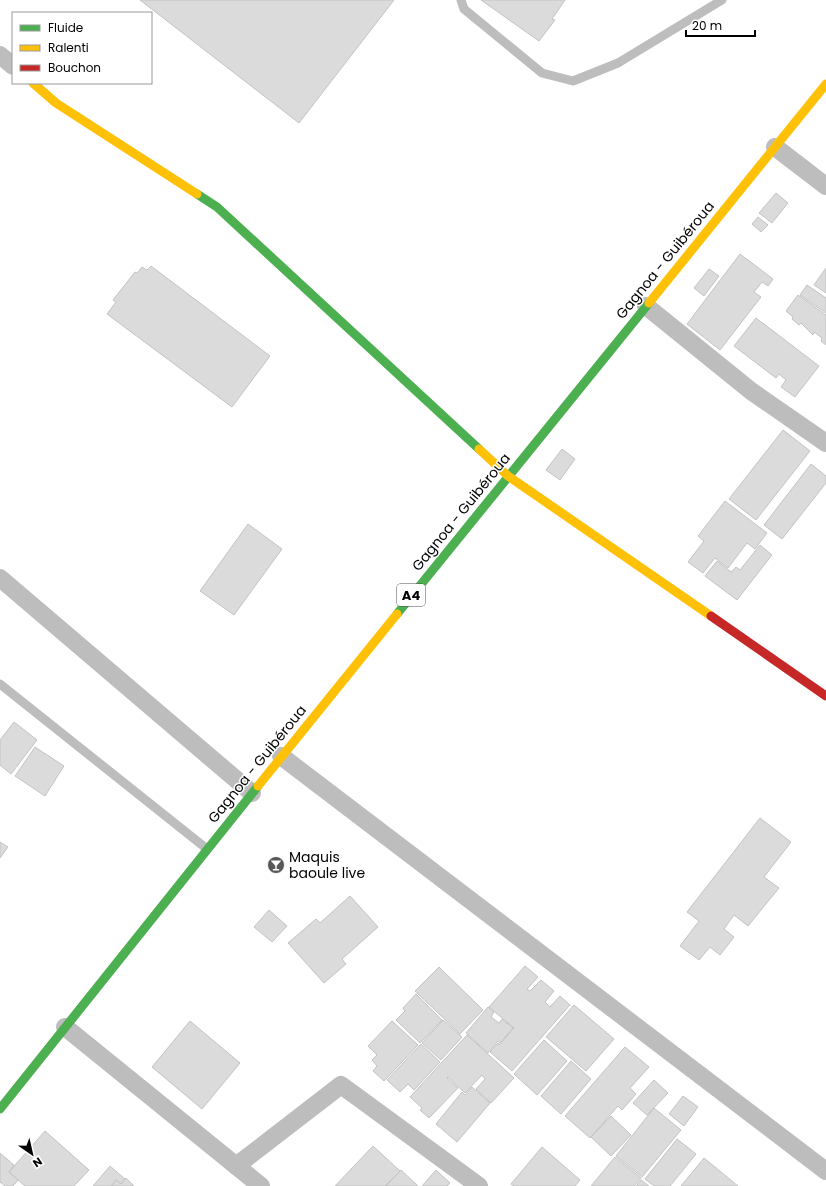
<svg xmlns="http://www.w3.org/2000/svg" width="826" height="1186" font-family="Poppins,sans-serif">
  <rect width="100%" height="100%" fill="#fff"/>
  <g fill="#dbdbdb" stroke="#c3c3c3">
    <path d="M140 0H394L299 123Z"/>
    <path d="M481 0H565L552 19 555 20 539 41Z"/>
    <path d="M776 193 788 203 772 223 759 213Z"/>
    <path d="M758 217 768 225 761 232 752 224Z"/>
    <path d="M740 254 773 279 768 286 762 282 754 292 761 297 720 350 687 324Z"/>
    <path d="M151 266 270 356 232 407 107 314 116 302 113 300 135 272 137 273 142 267 147 270Z"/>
    <path d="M826 268V293L814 285Z"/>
    <path d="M709 269 719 276 704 296 694 288Z"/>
    <path d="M807 285 826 298V313L800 295Z"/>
    <path d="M798 295 826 315V345L821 341 822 338 814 332 813 335 801 323 799 325 792 319 793 317 786 311Z"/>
    <path d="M756 318 819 366 795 397 781 387 786 380 779 374 776 378 734 346Z"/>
    <path d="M783 430 810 451 756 520 729 499Z"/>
    <path d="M562 449 575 459 560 480 546 470Z"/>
    <path d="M811 464 826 476V483L782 539 764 525Z"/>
    <path d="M725 501 767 533 755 549 747 543 728 568 715 558 703 573 688 562 704 541 698 536Z"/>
    <path d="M248 524 282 549 234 615 200 591Z"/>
    <path d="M760 545 772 555 737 600 705 576 717 561 731 572 736 567 740 570Z"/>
    <path d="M14 722 37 740 11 774 0 765V740Z"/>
    <path d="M35 747 64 766 45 796 15 776Z"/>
    <path d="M760 818 791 842 764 877 779 888 748 926 734 915 724 929 734 937 720 955 710 947 699 960 680 946 699 921 687 912Z"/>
    <path d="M0 842 8 847 0 858Z"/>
    <path d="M350 896 378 927 342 959 346 964 324 983 288 943 316 919 320 923Z"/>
    <path d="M269 910 287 926 272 942 254 927Z"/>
    <path d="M525 966 538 977 527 989 530 991 541 980 554 991 545 1002 550 1007 560 996 570 1005 512 1071 490 1052 498 1043 499 1045 514 1028 489 1007Z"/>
    <path d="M439 967 483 1010 460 1034 415 991Z"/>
    <path d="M416 994 442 1020 420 1043 396 1020 405 1011 403 1008Z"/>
    <path d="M574 1005 614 1039 586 1071 546 1037Z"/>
    <path d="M488 1007 494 1012 491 1017 499 1023 502 1019 513 1028 500 1043 498 1041 488 1053 466 1033Z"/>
    <path d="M443 1020 462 1037 441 1060 422 1043Z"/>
    <path d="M190 1021 240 1063 202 1109 152 1067Z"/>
    <path d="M392 1021 418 1045 384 1081 373 1071 377 1066 372 1060 377 1055 368 1046Z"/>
    <path d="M467 1035 514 1078 491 1103 476 1089 485 1079 482 1075 465 1093 448 1077 447 1078 458 1088 429 1118 420 1110 422 1108 410 1097Z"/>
    <path d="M544 1040 567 1061 537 1095 514 1074Z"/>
    <path d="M421 1044 440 1062 414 1090 408 1084 400 1092 387 1080Z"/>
    <path d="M625 1047 649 1067 630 1088 636 1094 622 1110 618 1106 590 1138 565 1116Z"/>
    <path d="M571 1061 591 1079 561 1114 541 1096Z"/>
    <path d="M654 1080 668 1093 647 1115 633 1103Z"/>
    <path d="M472 1087 490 1103 457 1142 436 1124 462 1092 465 1095Z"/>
    <path d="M683 1096 698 1107 684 1126 669 1114Z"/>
    <path d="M654 1108 681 1130 642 1177 616 1156Z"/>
    <path d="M611 1116 631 1135 611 1156 591 1137Z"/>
    <path d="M45 1131 89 1170 74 1186H25L9 1172Z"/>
    <path d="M677 1139 696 1154 670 1186H654L645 1179Z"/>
    <path d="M373 1146 400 1171 385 1186H335Z"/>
    <path d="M542 1147 580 1180 575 1186H514L511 1184Z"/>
    <path d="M0 1153 14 1165 9 1172 18 1180 13 1186H5L0 1182Z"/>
    <path d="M615 1157 641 1178 634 1186H591Z"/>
    <path d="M704 1158 738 1186H681Z"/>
    <path d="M110 1166 125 1179 121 1184 116 1180 111 1186H93Z"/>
    <path d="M401 1170 418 1186H386Z"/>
    <path d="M436 1170 450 1183 447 1186H422Z"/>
    <path d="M126 1178 134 1186H112L116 1180 121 1184Z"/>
    <path d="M641 1180 649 1186H636Z"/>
  </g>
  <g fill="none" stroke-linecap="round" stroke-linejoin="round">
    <g stroke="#bdbdbd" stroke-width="9">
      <path d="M461 0 464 9 542 73 573 81 618 63 722 0"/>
      <path d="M0 684 207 849"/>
    </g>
    <g stroke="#bdbdbd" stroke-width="18">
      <path d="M0 55 13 66"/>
      <path d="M775 147 826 186"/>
      <path d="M646 306 751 391 826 443"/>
      <path d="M0 578 252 793"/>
      <path d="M281 756 826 1171"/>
      <path d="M65 1027 261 1186"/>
      <path d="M236 1166 341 1085 479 1186"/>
    </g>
    <g stroke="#4caf50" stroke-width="9">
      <path d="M197 194 217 207 479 449"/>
      <path d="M397 614 649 303"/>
      <path d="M0 1109 258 786"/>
    </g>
    <g stroke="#ffc107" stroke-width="9">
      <path d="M33 83 56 103 197 194"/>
      <path d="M649 303 826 84"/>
      <path d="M479 449 508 476 711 616"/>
      <path d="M258 786 397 614"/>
    </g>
    <path stroke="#c62828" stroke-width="9" d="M711 616 826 696"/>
  </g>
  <defs>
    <g id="bar-disc" transform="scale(0.9)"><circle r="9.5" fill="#595959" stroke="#fff"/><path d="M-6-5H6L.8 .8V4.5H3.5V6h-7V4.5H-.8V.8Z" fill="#fff"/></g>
  </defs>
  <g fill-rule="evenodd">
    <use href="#bar-disc" x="276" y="865"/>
  </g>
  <g text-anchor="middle" stroke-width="3" stroke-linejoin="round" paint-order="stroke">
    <rect fill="#fff" stroke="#4c4c4c" stroke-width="1" x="397" y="584" width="28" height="22" rx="3"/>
    <g font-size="13" font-weight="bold" fill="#000">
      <text x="411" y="600">A4</text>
    </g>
    <g font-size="14" fill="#000" stroke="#fff">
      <text transform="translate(665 260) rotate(-51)" y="5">Gagnoa - Guibéroua</text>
      <text transform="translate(461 512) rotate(-51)" y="5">Gagnoa - Guibéroua</text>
      <text transform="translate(257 764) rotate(-51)" y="5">Gagnoa - Guibéroua</text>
    </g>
    <g font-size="14" fill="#000" stroke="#fff" text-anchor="start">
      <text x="289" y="862">Maquis<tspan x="289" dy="16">baoule live</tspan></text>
    </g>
  </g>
  <rect x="12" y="12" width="140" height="72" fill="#ffffff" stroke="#999999"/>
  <rect x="20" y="25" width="20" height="6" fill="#4caf50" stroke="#999999"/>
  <text x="48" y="32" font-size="12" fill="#000000">Fluide</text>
  <rect x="20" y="45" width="20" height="6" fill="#ffc107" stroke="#999999"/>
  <text x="48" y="52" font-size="12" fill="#000000">Ralenti</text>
  <rect x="20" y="65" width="20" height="6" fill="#c62828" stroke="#999999"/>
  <text x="48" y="72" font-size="12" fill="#000000">Bouchon</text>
  <g transform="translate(32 1154) rotate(146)" stroke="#ffffff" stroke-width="3" paint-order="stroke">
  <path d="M0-3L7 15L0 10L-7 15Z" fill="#000000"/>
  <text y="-6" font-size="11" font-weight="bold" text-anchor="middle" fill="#000000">N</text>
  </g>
  <path d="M686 30v6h69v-6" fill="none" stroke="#000000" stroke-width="2"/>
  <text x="692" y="30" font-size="12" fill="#000000" stroke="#ffffff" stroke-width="3" paint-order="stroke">20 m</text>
</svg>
